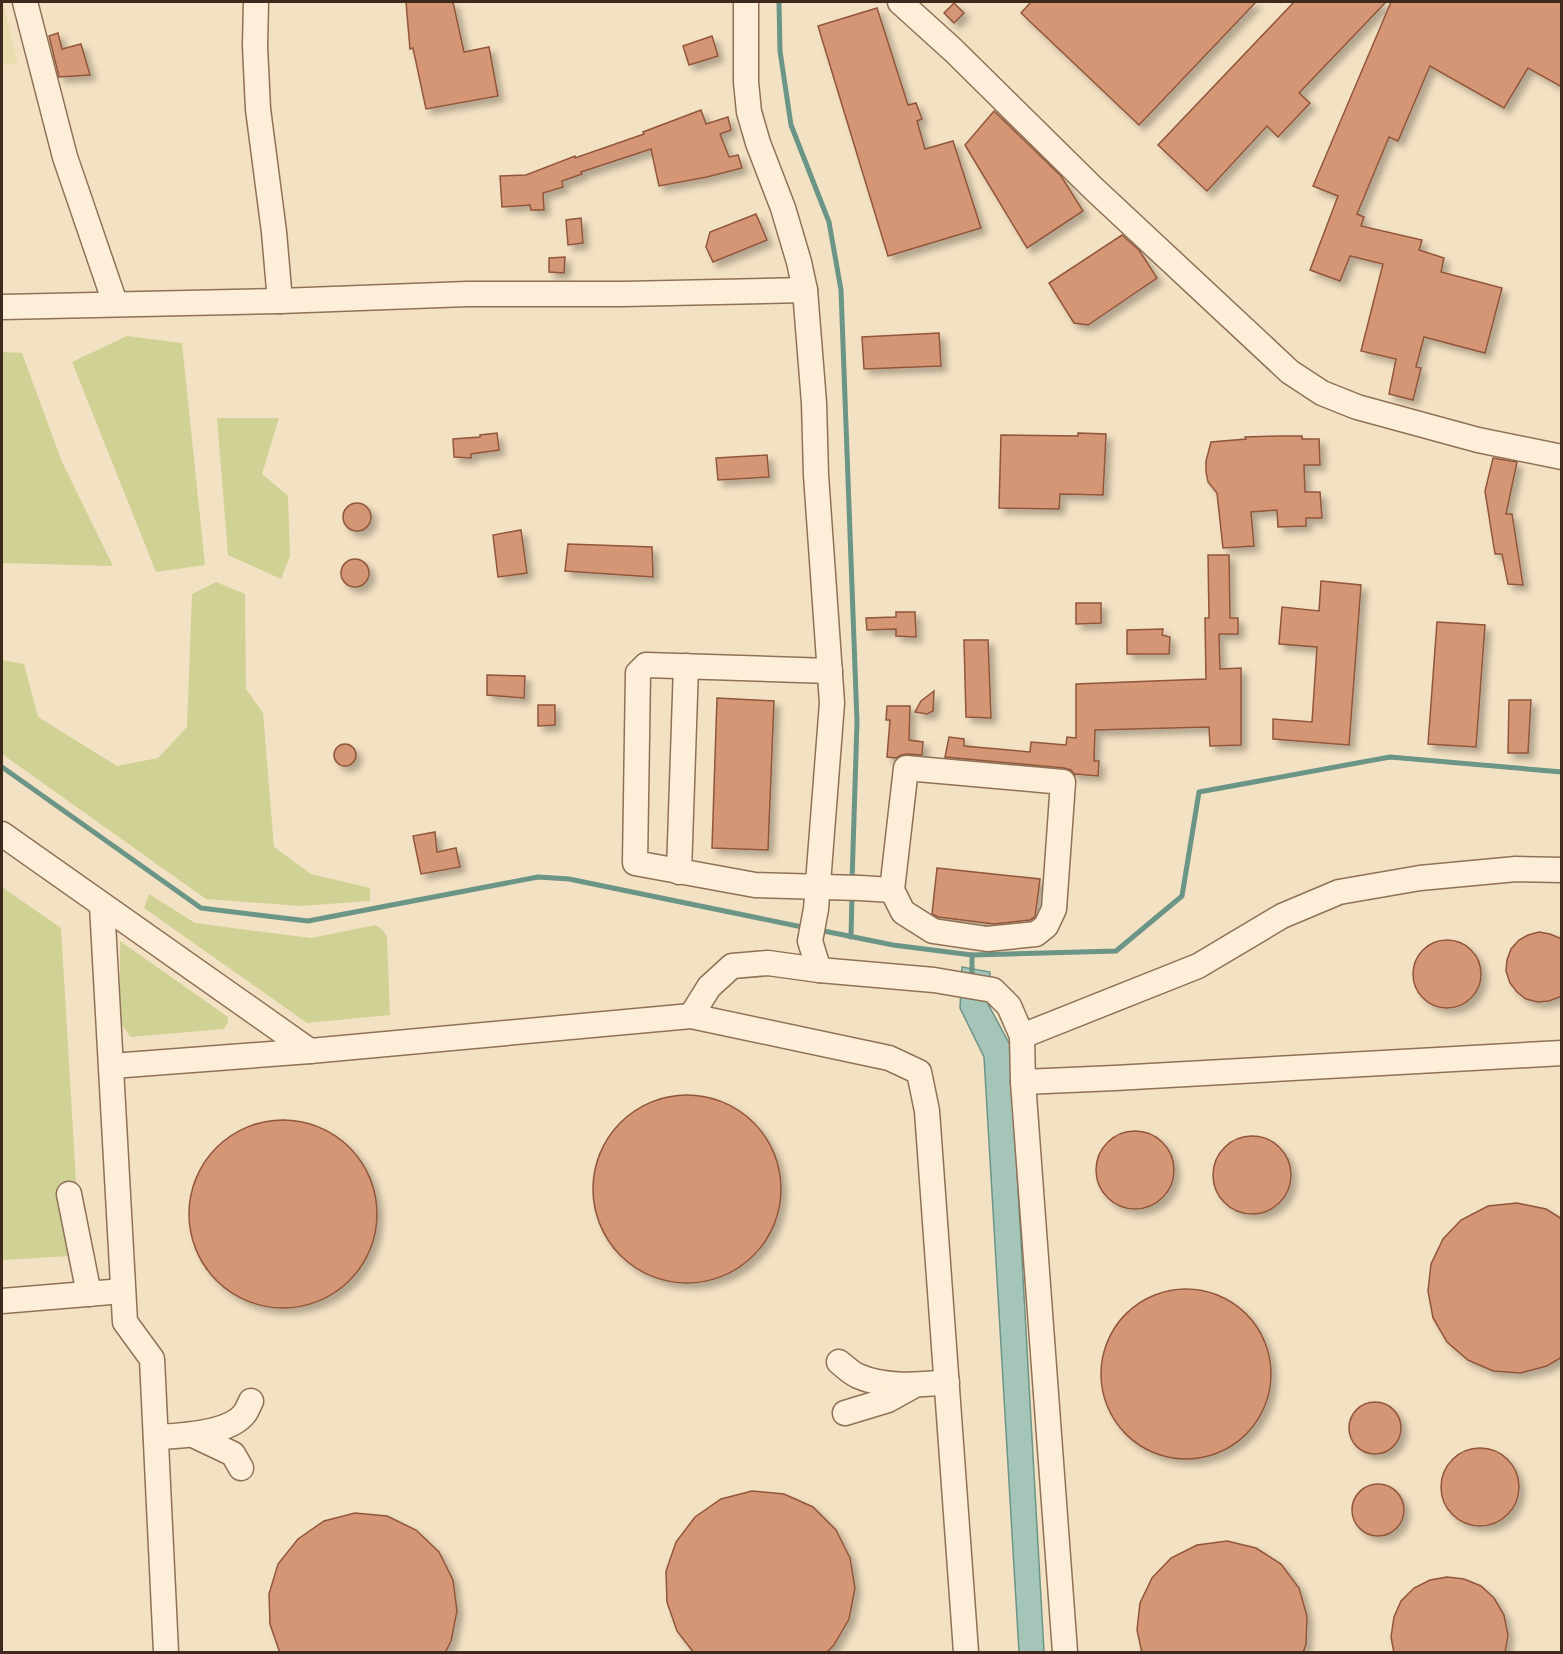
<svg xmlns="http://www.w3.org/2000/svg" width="1563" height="1654" font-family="Bitter,serif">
  <defs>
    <filter id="shadow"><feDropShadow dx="5.5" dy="5.5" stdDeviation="3" flood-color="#0004"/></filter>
  </defs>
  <rect width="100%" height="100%" fill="#f3e1c3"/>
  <path fill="#e9dcaf" d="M2 2H3L18 64 2 65Z"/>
  <g fill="#d0d295">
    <path d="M127 336 182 343 205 565 156 572 72 362Z"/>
    <path d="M2 352 22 353 62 462 113 566 2 563Z"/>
    <path d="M217 418H279L262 474 288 496 290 556 281 579 228 555Z"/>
    <path d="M216 582 245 594 246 689 263 713 274 847 311 874 370 888V901L300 906 206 899 2 754V660L24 664 38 717 117 766 158 758 187 727 192 594Z"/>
    <path d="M2 887 61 928 77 1198 70 1256 2 1260Z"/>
    <path d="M149 894 195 923 311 938 375 925 382 929 387 937 390 1015 307 1023 144 908Z"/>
    <path d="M120 941 228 1017V1022L224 1029 131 1037 120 1023Z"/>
  </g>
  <path fill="#a6c5b9" stroke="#6b9587" stroke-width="1.5" d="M962 967 990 972 988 1004 1010 1045 1044 1652H1019L984 1057 960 1008Z"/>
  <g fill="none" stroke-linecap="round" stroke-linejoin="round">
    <g stroke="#6b9587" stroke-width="5">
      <path d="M779 2 780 51 791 125 829 222 841 290 857 722 852 882"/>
      <path d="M2 767 201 908 308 921 538 877 569 879 807 928"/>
      <path d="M819 930 893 945 972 955 1116 951 1182 896 1199 792 1390 757 1562 772"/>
      <path d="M851 937 852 894"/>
      <path d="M972 974V955"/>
    </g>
  </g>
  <g fill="#d59675" stroke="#91563b" stroke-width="1.5" filter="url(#shadow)">
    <path d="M406 2H453L464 52 489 47 498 96 426 109 413 48 410 49Z"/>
    <path d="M1031 2H1256L1139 125 1021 13Z"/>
    <path d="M1294 2H1386L1299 93 1310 103 1278 137 1267 126 1207 191 1158 145Z"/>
    <path d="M1391 2H1562V87L1528 68 1504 108 1430 66 1398 141 1389 137 1357 214 1364 217 1361 226 1422 240 1419 250 1444 258 1441 272 1502 288 1485 353 1424 337 1416 367 1421 368 1413 400 1389 394 1396 359 1361 351 1383 264 1350 256 1340 281 1310 270 1338 196 1313 186Z"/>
    <path d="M954 3 964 13 954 23 944 13Z"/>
    <path d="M877 8 908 105 916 103 922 119 917 121 925 149 953 141 981 228 888 256 818 26Z"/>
    <path d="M58 33 62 49 81 44 90 75 59 77 49 36Z"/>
    <path d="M712 36 718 56 689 65 683 46Z"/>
    <path d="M701 110 706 124 728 117 731 130 720 134 729 157 738 155 742 168 707 177 659 186 651 149 581 172 582 174 562 181 563 187 543 193 544 210H531L530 205 502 207 500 176 526 175 575 156V158L644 134 643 132Z"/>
    <path d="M994 111 1061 176 1083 211 1027 248 965 145Z"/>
    <path d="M756 214 767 240 713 262 706 247 710 232Z"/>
    <path d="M581 218 583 243 568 245 566 220Z"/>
    <path d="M1122 235 1139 250 1157 278 1088 325 1074 323 1049 283Z"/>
    <path d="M565 257 564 273 549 272V258Z"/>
    <path d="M939 333 941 366 864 369 862 337Z"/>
    <path d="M497 433 499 450 471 454V458L454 457 453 439 480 437V435Z"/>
    <path d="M1078 433 1106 434 1103 495 1060 494 1059 509 999 508 1001 435 1078 436Z"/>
    <path d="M1279 436H1302V439H1319L1320 465H1304L1305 492H1320L1322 518H1306V526L1278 527 1277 510 1251 512 1254 546 1223 548 1217 493 1208 482 1206 472V461L1211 442 1246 439 1245 437Z"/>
    <path d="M767 455 769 477 718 480 716 458Z"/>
    <path d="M1493 458 1517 462 1506 514H1512L1523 585 1508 584 1502 554H1495L1485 491Z"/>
    <circle cx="357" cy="517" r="14"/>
    <path d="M521 530 527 573 498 577 493 535Z"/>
    <path d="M568 544 652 547 653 577 565 571Z"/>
    <path d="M1208 555H1229L1230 618H1238V634H1219L1220 669 1241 668V745L1210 746 1209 727 1095 730 1094 761H1099L1098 776 1076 774 1075 775 1071 770 1064 768 945 757 949 737 964 739V746L1030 752 1031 742 1066 745 1067 737 1076 738V684L1206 679 1205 618H1209Z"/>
    <circle cx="355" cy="573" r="14"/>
    <path d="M1321 581 1361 585 1349 745 1273 739V719L1312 722 1317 647 1279 644 1282 607 1319 611Z"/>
    <path d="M1076 603H1101V623L1076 624Z"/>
    <path d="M896 612H915L916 637 896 636V629L867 630 866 618 896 617Z"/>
    <path d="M1437 622 1485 625 1476 747 1428 744Z"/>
    <path d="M1163 629 1162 635 1170 637 1169 654H1127V630Z"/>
    <path d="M964 640H988L991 718 966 717Z"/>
    <path d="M487 675 525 676 524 698 487 695Z"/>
    <path d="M934 691 933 711 927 714 915 712 921 701Z"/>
    <path d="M717 698 774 701 768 850 712 848Z"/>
    <path d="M1509 700H1531L1528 753H1508Z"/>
    <path d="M538 705H555V725L538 726Z"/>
    <path d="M887 706H910L909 740 923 742 922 755 907 754 901 755 896 758 887 757 890 720H886Z"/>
    <circle cx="345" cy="755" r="11"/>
    <path d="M435 832 437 852 456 848 460 867 421 874 413 836Z"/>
    <path d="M937 868 1040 879 1035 917 1030 920 994 924 938 917 932 914Z"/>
    <path d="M1539 932 1550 934 1562 939V996L1549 1001 1538 1002 1526 999 1517 992 1510 983 1506 971 1507 960 1511 949 1519 940 1528 935Z"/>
    <circle cx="1447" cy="974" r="34"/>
    <circle cx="687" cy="1189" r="94"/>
    <circle cx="283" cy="1214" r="94"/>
    <circle cx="1135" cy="1170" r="39"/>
    <circle cx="1252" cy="1175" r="39"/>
    <path d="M1517 1203 1546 1209 1562 1219V1357L1547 1366 1520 1373 1493 1371 1468 1360 1447 1342 1433 1318 1428 1291 1431 1264 1443 1239 1461 1220 1488 1206Z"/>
    <circle cx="1186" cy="1374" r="85"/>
    <circle cx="1375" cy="1428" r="26"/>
    <circle cx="1480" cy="1487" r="39"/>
    <circle cx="1378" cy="1510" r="26"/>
    <path d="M752 1491 784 1494 813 1507 836 1530 850 1558 855 1588 849 1619 834 1645 826 1653H694L677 1631 667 1602 666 1571 676 1542 695 1517 721 1499Z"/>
    <path d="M355 1513 387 1516 416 1530 439 1552 453 1580 457 1611 451 1641 445 1653H280L270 1624 269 1594 278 1564 298 1539 324 1521Z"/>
    <path d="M1227 1541 1256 1548 1281 1564 1299 1588 1307 1616 1306 1644 1303 1653H1142L1137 1630 1140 1603 1152 1578 1171 1558 1197 1545Z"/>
    <path d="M1447 1577 1464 1579 1481 1586 1494 1598 1504 1615 1508 1635 1505 1653H1394L1391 1637 1394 1617 1401 1601 1414 1588 1430 1580Z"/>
  </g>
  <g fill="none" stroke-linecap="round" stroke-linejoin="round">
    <g stroke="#8f7157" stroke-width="27">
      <g id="minor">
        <path d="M25 2 65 157 115 303"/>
        <path d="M256 2 255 46 258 109 274 232 280 301"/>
        <path d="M746 2V82L749 112 758 143 783 208 799 262 805 290 814 403 816 475 832 703 816 909 810 941 819 970"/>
        <path d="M900 2 953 50 1095 190 1290 372 1322 393 1357 407 1478 440 1562 457"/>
        <path d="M2 307 280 301 467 294H624L805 290"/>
        <path d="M830 671 646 665 638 673 635 863 755 885 860 888 892 890"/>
        <path d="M906 768 1063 782 1054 909 1046 926 1036 934 987 939 933 931 903 912 892 890Z"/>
        <path d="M2 834 310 1051"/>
        <path d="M679 872 686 666"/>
        <path d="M102 905 125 1322 152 1359 166 1652"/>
        <path d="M691 1016 709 987 732 966 768 963 819 970 934 980 993 990 1009 1006 1022 1036 1023 1082 1065 1652"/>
        <path d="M1022 1036 1198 966 1282 916 1339 892 1420 878 1516 869 1562 870"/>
        <path d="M112 1066 310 1051 691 1016 889 1058 919 1072 927 1111 966 1652"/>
        <path d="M1023 1082 1115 1078 1562 1053"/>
        <path d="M69 1194 89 1294"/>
        <path d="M2 1301 123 1291"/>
        <path d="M839 1362C845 1367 851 1373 858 1376 885 1388 919 1385 947 1382"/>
        <path d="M845 1413 888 1400 915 1385"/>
        <path d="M193 1435 233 1454 241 1468"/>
        <path d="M156 1437C179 1436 230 1434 245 1413 247 1410 249 1405 251 1401"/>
      </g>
    </g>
    <use href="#minor" stroke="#fceed8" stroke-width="24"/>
  </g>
  <rect width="1563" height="1654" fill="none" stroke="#3e2a1d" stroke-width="6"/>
</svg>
